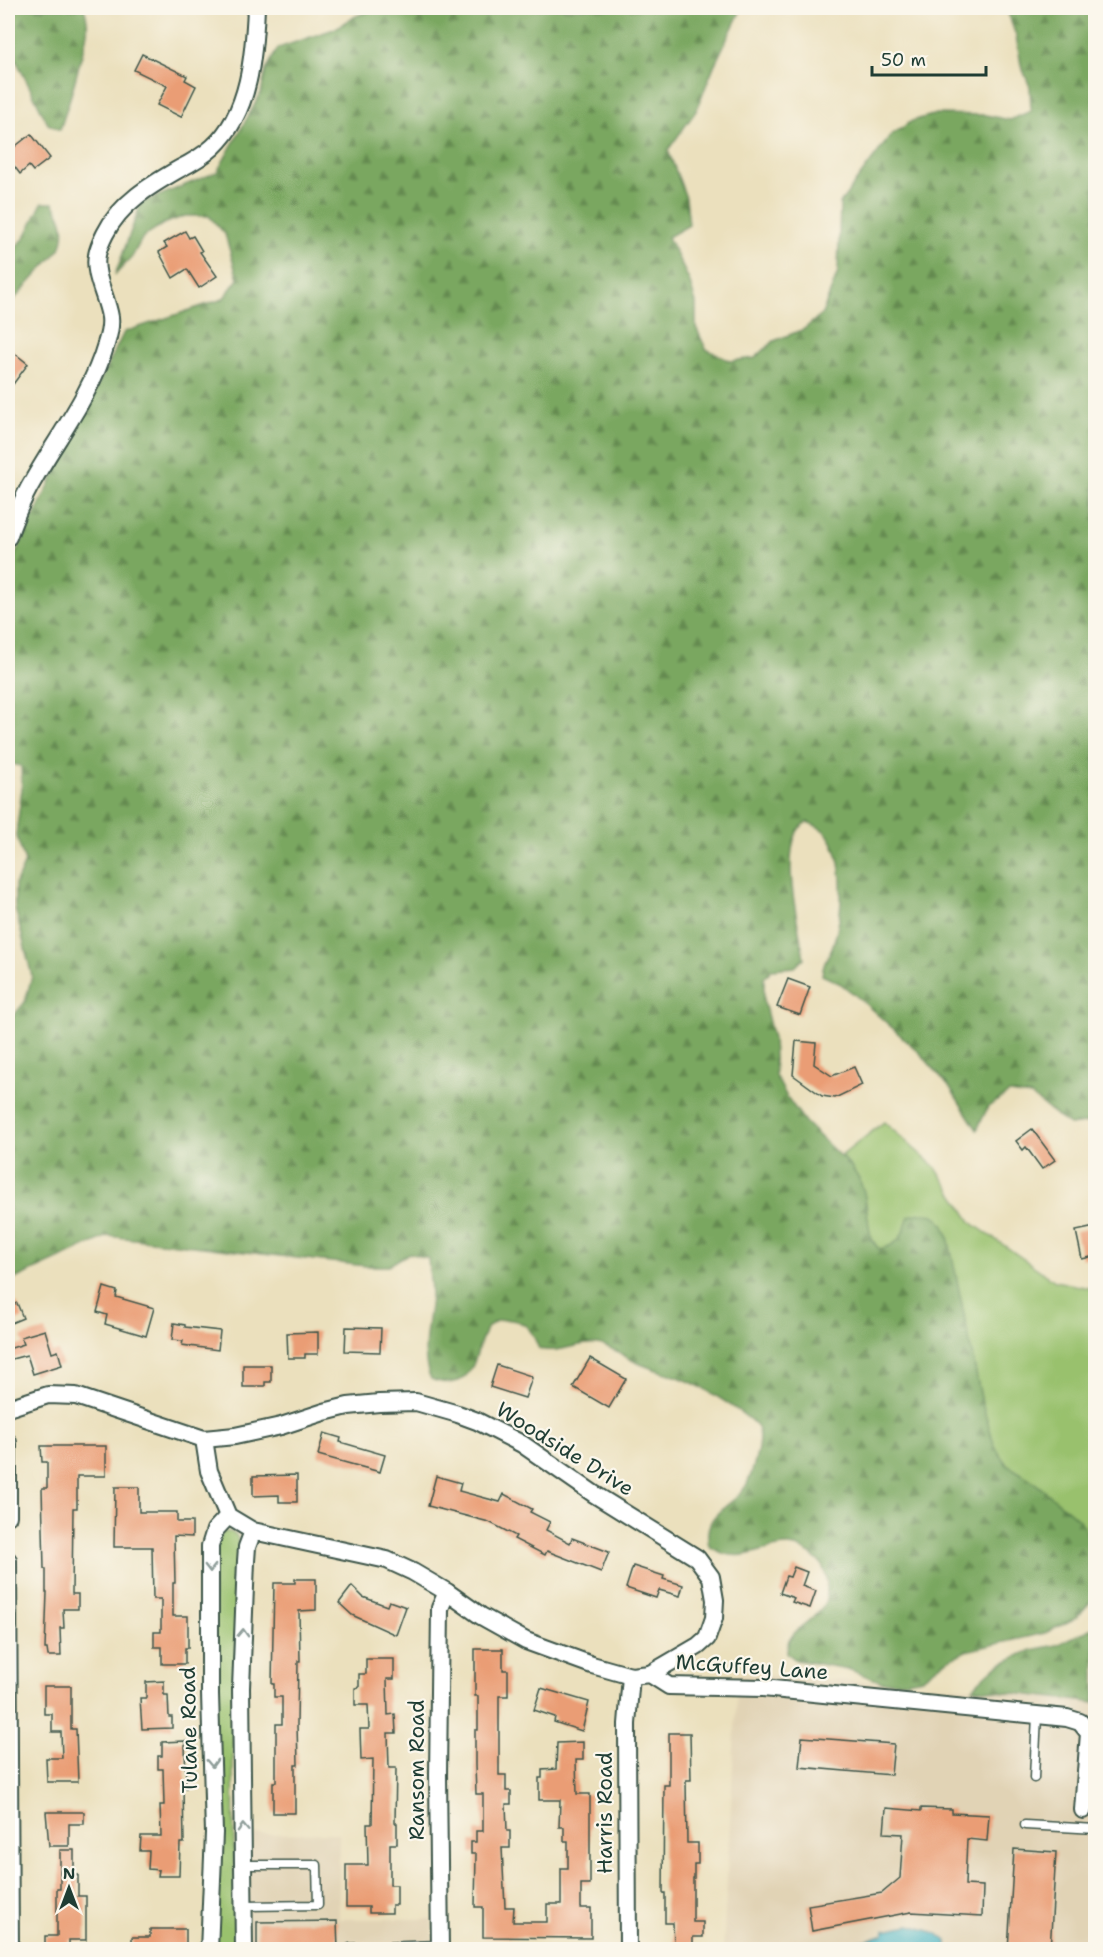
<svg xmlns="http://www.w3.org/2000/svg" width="1103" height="1957" font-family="'Shantell Sans',sans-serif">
  <defs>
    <pattern id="forest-firs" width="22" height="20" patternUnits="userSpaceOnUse" patternTransform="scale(1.5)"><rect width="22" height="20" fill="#7aa760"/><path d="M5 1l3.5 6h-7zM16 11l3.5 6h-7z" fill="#638950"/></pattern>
  </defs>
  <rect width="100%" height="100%" fill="#fbf7ec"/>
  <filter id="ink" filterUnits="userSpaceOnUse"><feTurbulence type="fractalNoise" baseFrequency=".0167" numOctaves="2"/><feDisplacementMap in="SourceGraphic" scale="12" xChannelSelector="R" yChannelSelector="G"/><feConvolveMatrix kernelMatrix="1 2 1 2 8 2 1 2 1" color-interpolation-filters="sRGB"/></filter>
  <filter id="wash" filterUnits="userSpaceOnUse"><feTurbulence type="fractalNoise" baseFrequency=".008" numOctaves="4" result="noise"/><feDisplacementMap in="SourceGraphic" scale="24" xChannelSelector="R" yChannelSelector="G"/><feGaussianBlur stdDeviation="1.35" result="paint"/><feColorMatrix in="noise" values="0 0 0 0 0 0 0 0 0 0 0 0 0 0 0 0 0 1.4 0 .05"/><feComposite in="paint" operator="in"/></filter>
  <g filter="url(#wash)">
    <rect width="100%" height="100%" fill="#ebe0bd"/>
    <g fill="#e1d3b5">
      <path d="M738 1674 972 1688 1095 1703V1949L723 1950Z"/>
      <path d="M339 1833V1919H432L433 1949H248L247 1834Z"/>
    </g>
    <g fill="#99c16d" stroke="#5c7f50" stroke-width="1.5">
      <path d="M884 1122 936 1168 972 1223 1055 1281 1095 1289V1532L1085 1531 1080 1520 1030 1479 1007 1465 1000 1455 994 1444 982 1403 969 1344 901 1238 891 1247 879 1249C863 1231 871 1213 863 1191 859 1178 850 1166 841 1156Z"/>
      <path d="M223 1532H231L237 1536 239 1546 233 1747 235 1949 213 1950V1551Z"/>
    </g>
    <g fill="url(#forest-firs)" stroke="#4c724a" stroke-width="1.5">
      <path d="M8 8H84C91 28 86 38 81 58 75 82 68 106 60 130L48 124 8 44Z"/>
      <path d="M378 8H742L714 66 696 111 668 150 686 198 689 225 668 237 689 280 696 303V327L706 349 730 361 755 358 774 341 804 329 822 314 838 272 840 203 891 135 912 121 936 114 986 115 1010 120 1031 111 1030 87 1021 65 1016 36 1008 13 1004 8H1095V1122L1069 1125 1031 1096 1009 1093 988 1107 977 1130 951 1089 920 1053 860 999 841 984 822 975C824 958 828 959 833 945 843 916 847 859 827 834 821 827 814 825 807 822 803 825 799 828 797 832 782 862 799 926 804 958L795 967 772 969 764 978V1002L773 1038 775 1075 787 1097 805 1122 852 1168 859 1179 864 1192 871 1240 879 1249C901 1245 902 1235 909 1216L921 1213 934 1215 943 1224 948 1236 982 1403 994 1444 1000 1455 1007 1465 1030 1479 1080 1520 1095 1552V1593L1092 1600 1076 1618 1045 1633 966 1651 944 1662 922 1678 907 1681 882 1682 848 1669 796 1660 787 1653C787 1649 787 1643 790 1639 803 1617 830 1618 827 1585 826 1575 825 1567 817 1560 779 1522 751 1576 709 1546 701 1510 734 1509 747 1484 753 1471 763 1440 757 1427 754 1421 745 1416 740 1412 722 1399 702 1386 681 1378 667 1373 652 1369 638 1363 625 1358 611 1345 597 1344 575 1342 562 1354 539 1349 533 1334 529 1323 512 1320 472 1314 485 1364 462 1379 452 1385 441 1383 431 1379 419 1354 429 1323 431 1296 431 1283 429 1271 428 1258L409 1253 388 1266H366L108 1236 8 1282V1020H10L25 1002 32 976 15 908V885L25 862 16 835 22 788 21 766 8 763V584L14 557 124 332 223 299 238 279 225 234 209 216H185L163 224 143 237 132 257 115 275 141 203 217 172 261 93 266 70 278 48 334 29 356 16Z"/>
      <path d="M42 203H53C63 219 67 231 60 249L8 306V243L15 247 24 239Z"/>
      <path d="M1095 1627V1703L972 1688 990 1671 1001 1664 1031 1650 1056 1645Z"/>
    </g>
    <path fill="#43b0c0" stroke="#31767a" stroke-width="1.5" d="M910 1925 937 1933 947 1941V1949H806L867 1940 884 1934 885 1930Z"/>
    <g id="blocks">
      <g fill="#ea9d74">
        <path d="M142 54 187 76 185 80 196 86 181 117 157 105 167 86 134 70Z"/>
        <path d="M31 134 50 158 33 171 29 166 20 174 8 158V152Z"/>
        <path d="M185 231 189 238 193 236 202 251 200 252 217 276 199 288 187 269 173 278 159 252 167 247 164 243Z"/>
        <path d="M8 348 28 364 8 391Z"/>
        <path d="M788 979 810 987 800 1015 777 1007Z"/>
        <path d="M796 1041 816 1043 814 1064 832 1076 854 1067 862 1085 835 1098 822 1096 793 1075Z"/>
        <path d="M1032 1129 1055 1160 1042 1169 1026 1147 1023 1150 1016 1141Z"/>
        <path d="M1095 1227V1256L1082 1259 1076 1231Z"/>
        <path d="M104 1287 117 1291 116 1297 154 1308 146 1336 105 1324 107 1315 97 1312Z"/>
        <path d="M17 1303 23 1318 11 1323 8 1315V1307Z"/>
        <path d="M174 1323 185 1325V1327L220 1331 218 1350 182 1345 183 1341 172 1340Z"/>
        <path d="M346 1327 381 1328 380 1352 345 1351Z"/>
        <path d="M45 1330 52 1353 58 1351 62 1365 33 1374 27 1355 8 1360V1349L24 1344 21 1337Z"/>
        <path d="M318 1332V1354H305V1358H288L287 1333Z"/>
        <path d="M590 1358 626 1379 609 1408 573 1387Z"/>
        <path d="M243 1365H271V1382H265V1386H256V1387H243Z"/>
        <path d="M497 1365 531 1376 532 1378 525 1398 490 1387Z"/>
        <path d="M324 1433 341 1438 340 1442 385 1455 380 1472 318 1455Z"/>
        <path d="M41 1446H106V1476H77V1508H73L72 1594H78V1609H63L64 1628H60L61 1656H48L47 1649H45L47 1592H46V1569H44L42 1488H47V1462H42Z"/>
        <path d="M297 1475V1502H279V1495L253 1496V1476Z"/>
        <path d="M436 1476 461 1483 459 1491 500 1502 504 1494 532 1509 530 1512 550 1522 546 1530 570 1543 572 1538 609 1552 601 1572 547 1551 545 1555 514 1539 516 1536 489 1522 428 1506Z"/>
        <path d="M115 1487H139V1512H177V1522H192V1537L174 1536 175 1583H173V1616H188V1648H185V1664H162V1647H154V1632H161V1599H153L152 1547H114Z"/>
        <path d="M633 1566 664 1576 663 1579 683 1585 680 1596 659 1590 656 1598 626 1588Z"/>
        <path d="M794 1567 807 1572 802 1586 816 1591 810 1608 792 1602 794 1598 780 1593 786 1576 790 1577Z"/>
        <path d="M295 1579H316V1610L299 1611 300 1661H298L297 1724 298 1765H295V1813H273V1782H276V1724H282V1697H274V1684H272L274 1583H295Z"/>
        <path d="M352 1586 363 1597 387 1606 389 1601 406 1607 396 1635 352 1615 339 1603Z"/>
        <path d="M475 1649H503V1670H508V1696H499V1775H506V1791H511V1804H506L507 1831H510V1848H502L505 1907H514L513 1922H547V1904H561V1868H568V1841H564V1827H559L560 1800H539V1778H542V1770L556 1769 557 1743 583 1742V1760H576L577 1794H590V1884H581V1908H591V1938L483 1937V1907H475L476 1854H471V1842H476V1831H483V1794H476L475 1765V1730H478V1696H475Z"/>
        <path d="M366 1659H394V1679H387L388 1715 395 1714 396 1733H388L389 1768H396L395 1823H397V1844H390V1885H397V1905H392V1913H369V1907H346V1865H368L367 1824H372L373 1759 361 1760 360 1729H369L368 1705H355V1688L359 1687V1674H366Z"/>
        <path d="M164 1681V1695H168L169 1717H172V1728L142 1729 140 1698H146V1682Z"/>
        <path d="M44 1686H71V1729H76L78 1782H47L46 1758H62L61 1732H52V1714H44Z"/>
        <path d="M541 1688 589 1702 582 1731 554 1722 555 1717 534 1710Z"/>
        <path d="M669 1733H690L691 1780H686L687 1843H698V1864H694V1878H693V1922H703V1937H693V1945H674L673 1923H665V1893H663L664 1785H669Z"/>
        <path d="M802 1737 894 1744 891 1775 799 1767Z"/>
        <path d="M185 1741 186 1788 183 1787 184 1843H180L179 1876H158L159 1870 148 1869 149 1851H140L141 1836H161L160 1805H164L163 1769H158V1756H162V1742Z"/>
        <path d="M886 1808 921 1811V1808L952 1809V1813L989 1815 987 1841 967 1839 965 1885 983 1886 982 1916 911 1912 812 1931 808 1905 882 1893 900 1878 903 1834 884 1833Z"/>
        <path d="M46 1812H84V1824H69V1846H49Z"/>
        <path d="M1014 1849 1056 1852 1050 1950H1008Z"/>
        <path d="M60 1850H74V1875H78V1896H86V1940H69V1950H45V1936H57V1889H60Z"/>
        <path d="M337 1921 338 1950H257V1922Z"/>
        <path d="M150 1929H186V1946H183V1950H132V1937H150Z"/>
      </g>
    </g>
  </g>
  <g filter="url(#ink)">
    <use href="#blocks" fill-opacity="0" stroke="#3e5549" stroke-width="1.5"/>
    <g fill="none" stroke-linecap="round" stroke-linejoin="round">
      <g stroke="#3e5549" stroke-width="11">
        <g id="service">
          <path d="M1034 1778 1037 1715"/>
          <path d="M1025 1825 1096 1829"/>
          <path d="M243 1906 318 1905 317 1865H244"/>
          <path d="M350 1948 440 1945"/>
        </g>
      </g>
      <g stroke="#3e5549" stroke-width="20">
        <g id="minor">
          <path d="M8 537C15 517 23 497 34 479 59 435 92 393 106 344 109 335 111 325 110 317 107 297 93 275 97 255 98 248 102 240 105 234 120 203 151 185 179 169 191 163 203 156 213 147 250 113 254 54 256 8"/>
          <path d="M8 1408 48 1395 76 1396 204 1439 235 1436 281 1426 324 1412 348 1406 379 1403 416 1402 458 1414 477 1421 522 1444 594 1494 697 1558 711 1577 715 1600 714 1618 707 1638 698 1646 650 1674"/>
          <path d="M204 1439 209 1471 228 1516 253 1531 387 1560 413 1572 447 1592 481 1616 526 1641 592 1665 631 1676 650 1674 669 1686 763 1688 1067 1718 1080 1722 1089 1733 1083 1810"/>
          <path d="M8 1442V1516"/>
          <path d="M8 1560 10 1950"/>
          <path d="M209 1950 214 1833 210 1694V1546L215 1530 228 1516"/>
          <path d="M244 1950 241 1688 246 1561 247 1547 253 1531"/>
          <path d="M440 1950 438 1775 440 1608 447 1592"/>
          <path d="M628 1950 627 1724 631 1676"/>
        </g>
      </g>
      <use href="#service" stroke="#fff" stroke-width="8"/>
      <use href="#minor" stroke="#fff" stroke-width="16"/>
    </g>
    <defs><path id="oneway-chevron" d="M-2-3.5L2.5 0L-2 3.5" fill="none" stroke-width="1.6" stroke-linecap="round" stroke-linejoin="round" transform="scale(1.5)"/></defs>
    <g stroke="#8f9e9a">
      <use href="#oneway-chevron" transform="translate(210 1568) rotate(90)"/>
      <use href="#oneway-chevron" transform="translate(243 1633) rotate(-88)"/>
      <use href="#oneway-chevron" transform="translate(212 1763) rotate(88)"/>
      <use href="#oneway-chevron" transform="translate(243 1828) rotate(-92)"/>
    </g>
  </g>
  <g text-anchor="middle" stroke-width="4.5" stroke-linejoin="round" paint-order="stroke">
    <g font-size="21" fill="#1f3d34" stroke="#fbf7ec">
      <text transform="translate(565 1449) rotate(32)" y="7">Woodside Drive</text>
      <text transform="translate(752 1667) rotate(4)" y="7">McGuffey Lane</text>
      <text transform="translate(189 1730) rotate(-91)" y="7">Tulane Road</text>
      <text transform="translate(417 1770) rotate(-90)" y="7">Ransom Road</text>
      <text transform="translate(605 1813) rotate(-90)" y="7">Harris Road</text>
    </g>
  </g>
  <rect width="1103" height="1957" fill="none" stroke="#fbf7ec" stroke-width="30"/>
  <g transform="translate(69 1888)" stroke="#fbf7ec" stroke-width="4.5" paint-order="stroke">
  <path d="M0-4.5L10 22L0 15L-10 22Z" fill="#1f3d34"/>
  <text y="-9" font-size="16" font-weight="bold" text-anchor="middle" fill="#1f3d34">N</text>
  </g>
  <path d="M872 66v9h114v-9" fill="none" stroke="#1f3d34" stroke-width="3"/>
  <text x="881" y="66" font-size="18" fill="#1f3d34" stroke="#fbf7ec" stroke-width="4.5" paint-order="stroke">50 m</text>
</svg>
